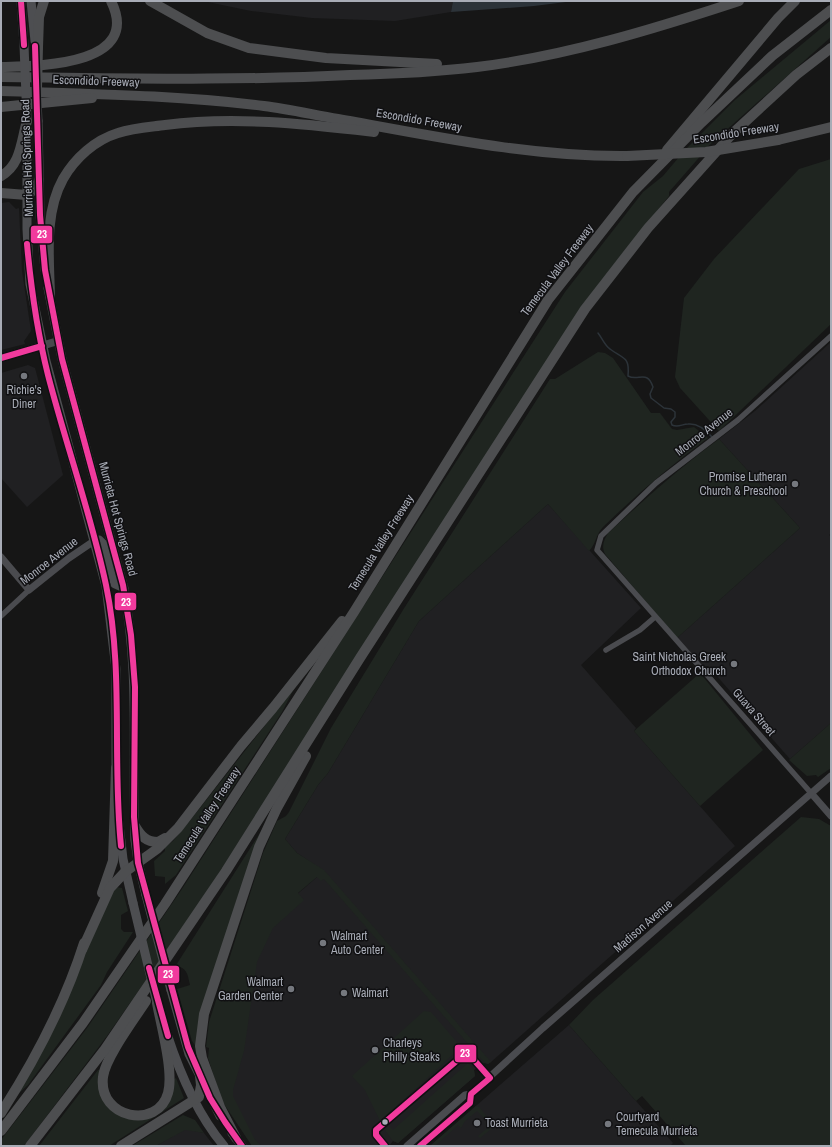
<svg xmlns="http://www.w3.org/2000/svg" width="832" height="1147" font-family="'Archivo Narrow',sans-serif">
  <rect width="100%" height="100%" fill="#161616"/>
  <g fill="#202022">
    <path d="M203 1H453L451 12 395 21 312 18 251 11Z"/>
    <path d="M9 202 16 209 19 208 22 271 31 331 24 341 25 344 1 350V203Z"/>
    <path d="M831 342V533L829 535 831 537V723L790 759 708 666 703 667 677 638 800 528 719 439 755 411Z"/>
    <path d="M28 365 35 368 63 475 27 507 1 478V373Z"/>
    <path d="M548 504 641 608 581 665 636 728 634 731 735 846 491 1062 488 1064 484 1063 474 1070 475 1076 398 1143 393 1141 389 1146H252L225 1086 258 928 324 871 297 853 285 839 318 785 328 773 419 621Z"/>
    <path d="M569 1025 673 1143 670 1146H430Z"/>
    <path d="M185 1129 204 1133 214 1146H156Z"/>
  </g>
  <g fill="#1f2520">
    <path d="M831 20V37L704 150 682 153 735 100Z"/>
    <path d="M703 153 669 192V196L600 282 195 910 107 1036 24 1146H1V1140L87 1028 182 889 565 292 643 192 663 176 679 157Z"/>
    <path d="M831 159V324L719 431 680 388 675 377 684 298 714 259 799 169Z"/>
    <path d="M598 352 605 353 613 358 651 413H660L672 429 677 430 694 427 708 438C671 465 636 495 603 527 596 534 596 544 589 551L548 504 419 621 328 773 318 785 285 839 297 853 324 870 491 1062 488 1064 484 1062 324 879 321 881 317 877 298 893 304 900 302 902 273 928 257 962 244 1051 233 1090V1096L254 1138 261 1146H252L222 1101 208 1058 209 1048 206 1047 209 1022 263 853 277 821 286 816 289 812 331 728 403 610 550 379H555Z"/>
    <path d="M719 439 800 528 677 638 605 554C601 546 604 540 608 533 644 500 679 468 719 439Z"/>
    <path d="M700 673 763 750 700 806 634 731Z"/>
    <path d="M295 687 282 712 176 875 165 884V877L155 876 154 861 165 851V847L173 841 200 808Z"/>
    <path d="M831 723V768L818 777 816 775 807 776 789 760Z"/>
    <path d="M801 817 819 819 831 826V1146H686L642 1096 636 1101 569 1025 593 1000Z"/>
    <path d="M263 828 197 1048 192 1041 177 989 190 985C188 977 188 970 180 967L173 970Z"/>
    <path d="M116 887 122 888 128 911 121 915V929L124 932H133L107 972 101 985 28 1085 18 1094 60 1013 108 900Z"/>
    <path d="M424 1011 431 1012 461 1047 380 1121 365 1090 352 1076Z"/>
    <path d="M465 1060 474 1070 475 1076 398 1143 393 1141 385 1130 389 1126 393 1130 467 1064 464 1061Z"/>
    <path d="M98 1070H100L105 1102 148 1117 174 1079 176 1078 184 1098 109 1146H39Z"/>
    <path d="M476 1106 479 1107 492 1123 491 1129 480 1138 478 1136 491 1125 477 1111 465 1121 461 1128 458 1125 435 1146H430Z"/>
    <path d="M183 1115 195 1120 204 1133 185 1130 156 1146H132Z"/>
  </g>
  <path fill="#2c3339" d="M453 1H574L534 6 451 12Z"/>
  <g fill="none" stroke-linecap="round" stroke-linejoin="round">
    <path stroke="#2c3339" stroke-width="1.5" d="M598 333C602 338 605 346 610 349 623 359 630 356 628 376 638 382 647 369 653 387L650 394 651 398 664 408 671 409 675 412V417L671 422 672 425C678 428 682 424 688 424 697 423 706 430 712 437"/>
    <g stroke="#4a4b4f" stroke-width="5.5">
      <path d="M1 616 29 590"/>
      <path d="M606 650 640 630 655 617"/>
      <path d="M811 793 597 550 601 536 656 483 738 420 831 336"/>
    </g>
    <g stroke="#4a4b4f" stroke-width="7">
      <path d="M1 557 29 590 69 558 94 541"/>
      <path d="M811 793 831 816"/>
      <path d="M407 1146 465 1095 471 1094 543 1028 831 776"/>
      <path d="M420 1146 470 1103 471 1094"/>
    </g>
    <path stroke="#49494d" stroke-width="8" d="M1 358 58 341"/>
    <g stroke="#4d4e51" stroke-width="9">
      <path d="M21 1 24 45"/>
      <path d="M31 1 35 41"/>
      <path d="M38 121 40 215 45 270"/>
      <path d="M27 129V229L30 284 46 361 106 586 116 669V776"/>
      <path d="M48 288 62 359 123 585C140 671 132 753 135 840L138 862 146 895"/>
      <path d="M94 541 99 540 105 546 115 584 124 588"/>
      <path d="M118 816 123 859 133 903"/>
      <path d="M171 990 189 1054 220 1116"/>
      <path d="M167 1034C180 1074 197 1114 224 1146"/>
      <path d="M232 1133 242 1146"/>
    </g>
    <g stroke="#4d4e50" stroke-width="10">
      <path d="M150 1 207 33 249 48 326 58 437 64"/>
      <path d="M38 47 39 17 44 1"/>
      <path d="M1 67C38 66 143 66 111 1"/>
      <path d="M1 77C117 78 234 81 350 75 392 74 435 72 477 67 566 56 654 29 739 1"/>
      <path d="M1 91C89 94 176 95 264 106 289 109 314 115 338 119 434 136 530 157 627 156"/>
      <path d="M1 107 92 98"/>
      <path d="M778 140 831 127"/>
      <path d="M667 150 778 18 795 1"/>
      <path d="M1 176C21 165 21 141 27 121"/>
      <path d="M1 193 27 195 36 188 39 180"/>
      <path d="M50 295C49 257 44 213 63 179 75 158 95 140 118 133 133 128 150 127 165 125 235 116 304 124 374 132"/>
      <path d="M135 826C141 836 146 842 158 842L165 838"/>
      <path d="M102 893 113 861 116 768"/>
      <path d="M82 950 110 888 125 872 157 849 178 828 241 746 273 708 342 621"/>
      <path d="M146 1001C135 1018 105 1058 103 1077 98 1119 158 1130 168 1093 174 1072 161 1025 157 1003"/>
      <path d="M1 1113C35 1060 65 1003 84 943"/>
      <path d="M1 1131 83 1023 165 904 354 612 548 300 633 192 701 123 772 56 831 10"/>
      <path d="M236 1138 220 1107 202 1058 200 1046 204 1014 259 847 277 808 306 756"/>
      <path d="M30 1146 105 1049 226 871 360 658 585 309 648 228 733 133 796 75 831 48"/>
      <path d="M121 1146 199 1097 201 1085 200 1076"/>
    </g>
    <g stroke="#4d4e51" stroke-width="9">
      <path d="M24 45 27 121"/>
      <path d="M36 81 38 121"/>
      <path d="M146 895 171 990"/>
      <path d="M133 903 157 1003"/>
    </g>
    <g stroke="#4d4e50" stroke-width="10">
      <path d="M37 88 38 47"/>
      <path d="M627 156 706 152 778 140"/>
    </g>
    <g stroke="#101012" stroke-width="9">
      <g id="bus-1">
        <path d="M21 1 24 45"/>
        <path d="M35 46 40 215 45 270 62 359 123 585 131 635 135 687 134 817 138 863 188 1047 210 1098 225 1122 242 1146"/>
        <path d="M27 244C31 288 37 331 48 375 66 445 91 514 106 585 124 671 112 759 121 846"/>
        <path d="M1 358 42 346"/>
        <path d="M149 968 168 1036"/>
        <path d="M385 1146 376 1135V1130L467 1052 490 1078 471 1094 470 1103 420 1146"/>
      </g>
    </g>
    <use href="#bus-1" stroke="#f13a9d" stroke-width="6"/>
  </g>
  <g fill="#75787e" stroke="#101012" stroke-width="1.5">
    <circle cx="24" cy="376" r="4"/>
    <circle cx="795" cy="484" r="4"/>
    <circle cx="734" cy="664" r="4"/>
    <circle cx="323" cy="943" r="4"/>
    <circle cx="291" cy="989" r="4"/>
    <circle cx="344" cy="993" r="4"/>
    <circle cx="375" cy="1050" r="4"/>
    <circle cx="477" cy="1123" r="4"/>
    <circle cx="608" cy="1124" r="4"/>
  </g>
  <circle fill="#a8acb6" stroke="#101012" stroke-width="1.5" cx="385" cy="1122" r="3.5"/>
  <g text-anchor="middle" stroke-width="3" stroke-linejoin="round" paint-order="stroke">
    <g font-size="12" fill="#a8acb6" stroke="#101012">
      <text transform="translate(96 81) rotate(2)" y="4">Escondido Freeway</text>
      <text transform="translate(419 120) rotate(10)" y="4">Escondido Freeway</text>
      <text transform="translate(736 133) rotate(-9)" y="4">Escondido Freeway</text>
      <text transform="translate(27 158) rotate(-92)" y="4">Murrieta Hot Springs Road</text>
      <text transform="translate(557 270) rotate(-53)" y="4">Temecula Valley Freeway</text>
      <text transform="translate(704 432) rotate(-38)" y="4">Monroe Avenue</text>
      <text transform="translate(118 519) rotate(75)" y="4">Murrieta Hot Springs Road</text>
      <text transform="translate(381 543) rotate(-58)" y="4">Temecula Valley Freeway</text>
      <text transform="translate(49 561) rotate(-38)" y="4">Monroe Avenue</text>
      <text transform="translate(754 712) rotate(49)" y="4">Guava Street</text>
      <text transform="translate(207 815) rotate(-57)" y="4">Temecula Valley Freeway</text>
      <text transform="translate(643 926) rotate(-41)" y="4">Madison Avenue</text>
    </g>
    <g font-size="12" fill="#a8acb6" stroke="#101012" text-anchor="start">
      <text x="24" y="394" text-anchor="middle">Richie's<tspan x="24" dy="14">Diner</tspan></text>
      <text x="787" y="481" text-anchor="end">Promise Lutheran<tspan x="787" dy="14">Church &amp; Preschool</tspan></text>
      <text x="726" y="661" text-anchor="end">Saint Nicholas Greek<tspan x="726" dy="14">Orthodox Church</tspan></text>
      <text x="331" y="940">Walmart<tspan x="331" dy="14">Auto Center</tspan></text>
      <text x="283" y="986" text-anchor="end">Walmart<tspan x="283" dy="14">Garden Center</tspan></text>
      <text x="352" y="997">Walmart</text>
      <text x="383" y="1047">Charleys<tspan x="383" dy="14">Philly Steaks</tspan></text>
      <text x="616" y="1121">Courtyard<tspan x="616" dy="14">Temecula Murrieta</tspan></text>
      <text x="485" y="1127">Toast Murrieta</text>
    </g>
  </g>
  <g stroke="#101012" stroke-width="1.5">
    <rect x="30" y="225" width="23" height="19" rx="4" fill="#f13a9d"/>
    <rect x="114" y="592" width="23" height="19" rx="4" fill="#f13a9d"/>
    <rect x="157" y="965" width="23" height="19" rx="4" fill="#f13a9d"/>
    <rect x="454" y="1044" width="23" height="19" rx="4" fill="#f13a9d"/>
  </g>
  <g font-size="11" text-anchor="middle" font-weight="bold" fill="#fff">
    <text x="42" y="238">23</text>
    <text x="126" y="606">23</text>
    <text x="168" y="978">23</text>
    <text x="465" y="1057">23</text>
  </g>
  <rect width="832" height="1147" fill="none" stroke="#a8acb6" stroke-width="4"/>
</svg>
